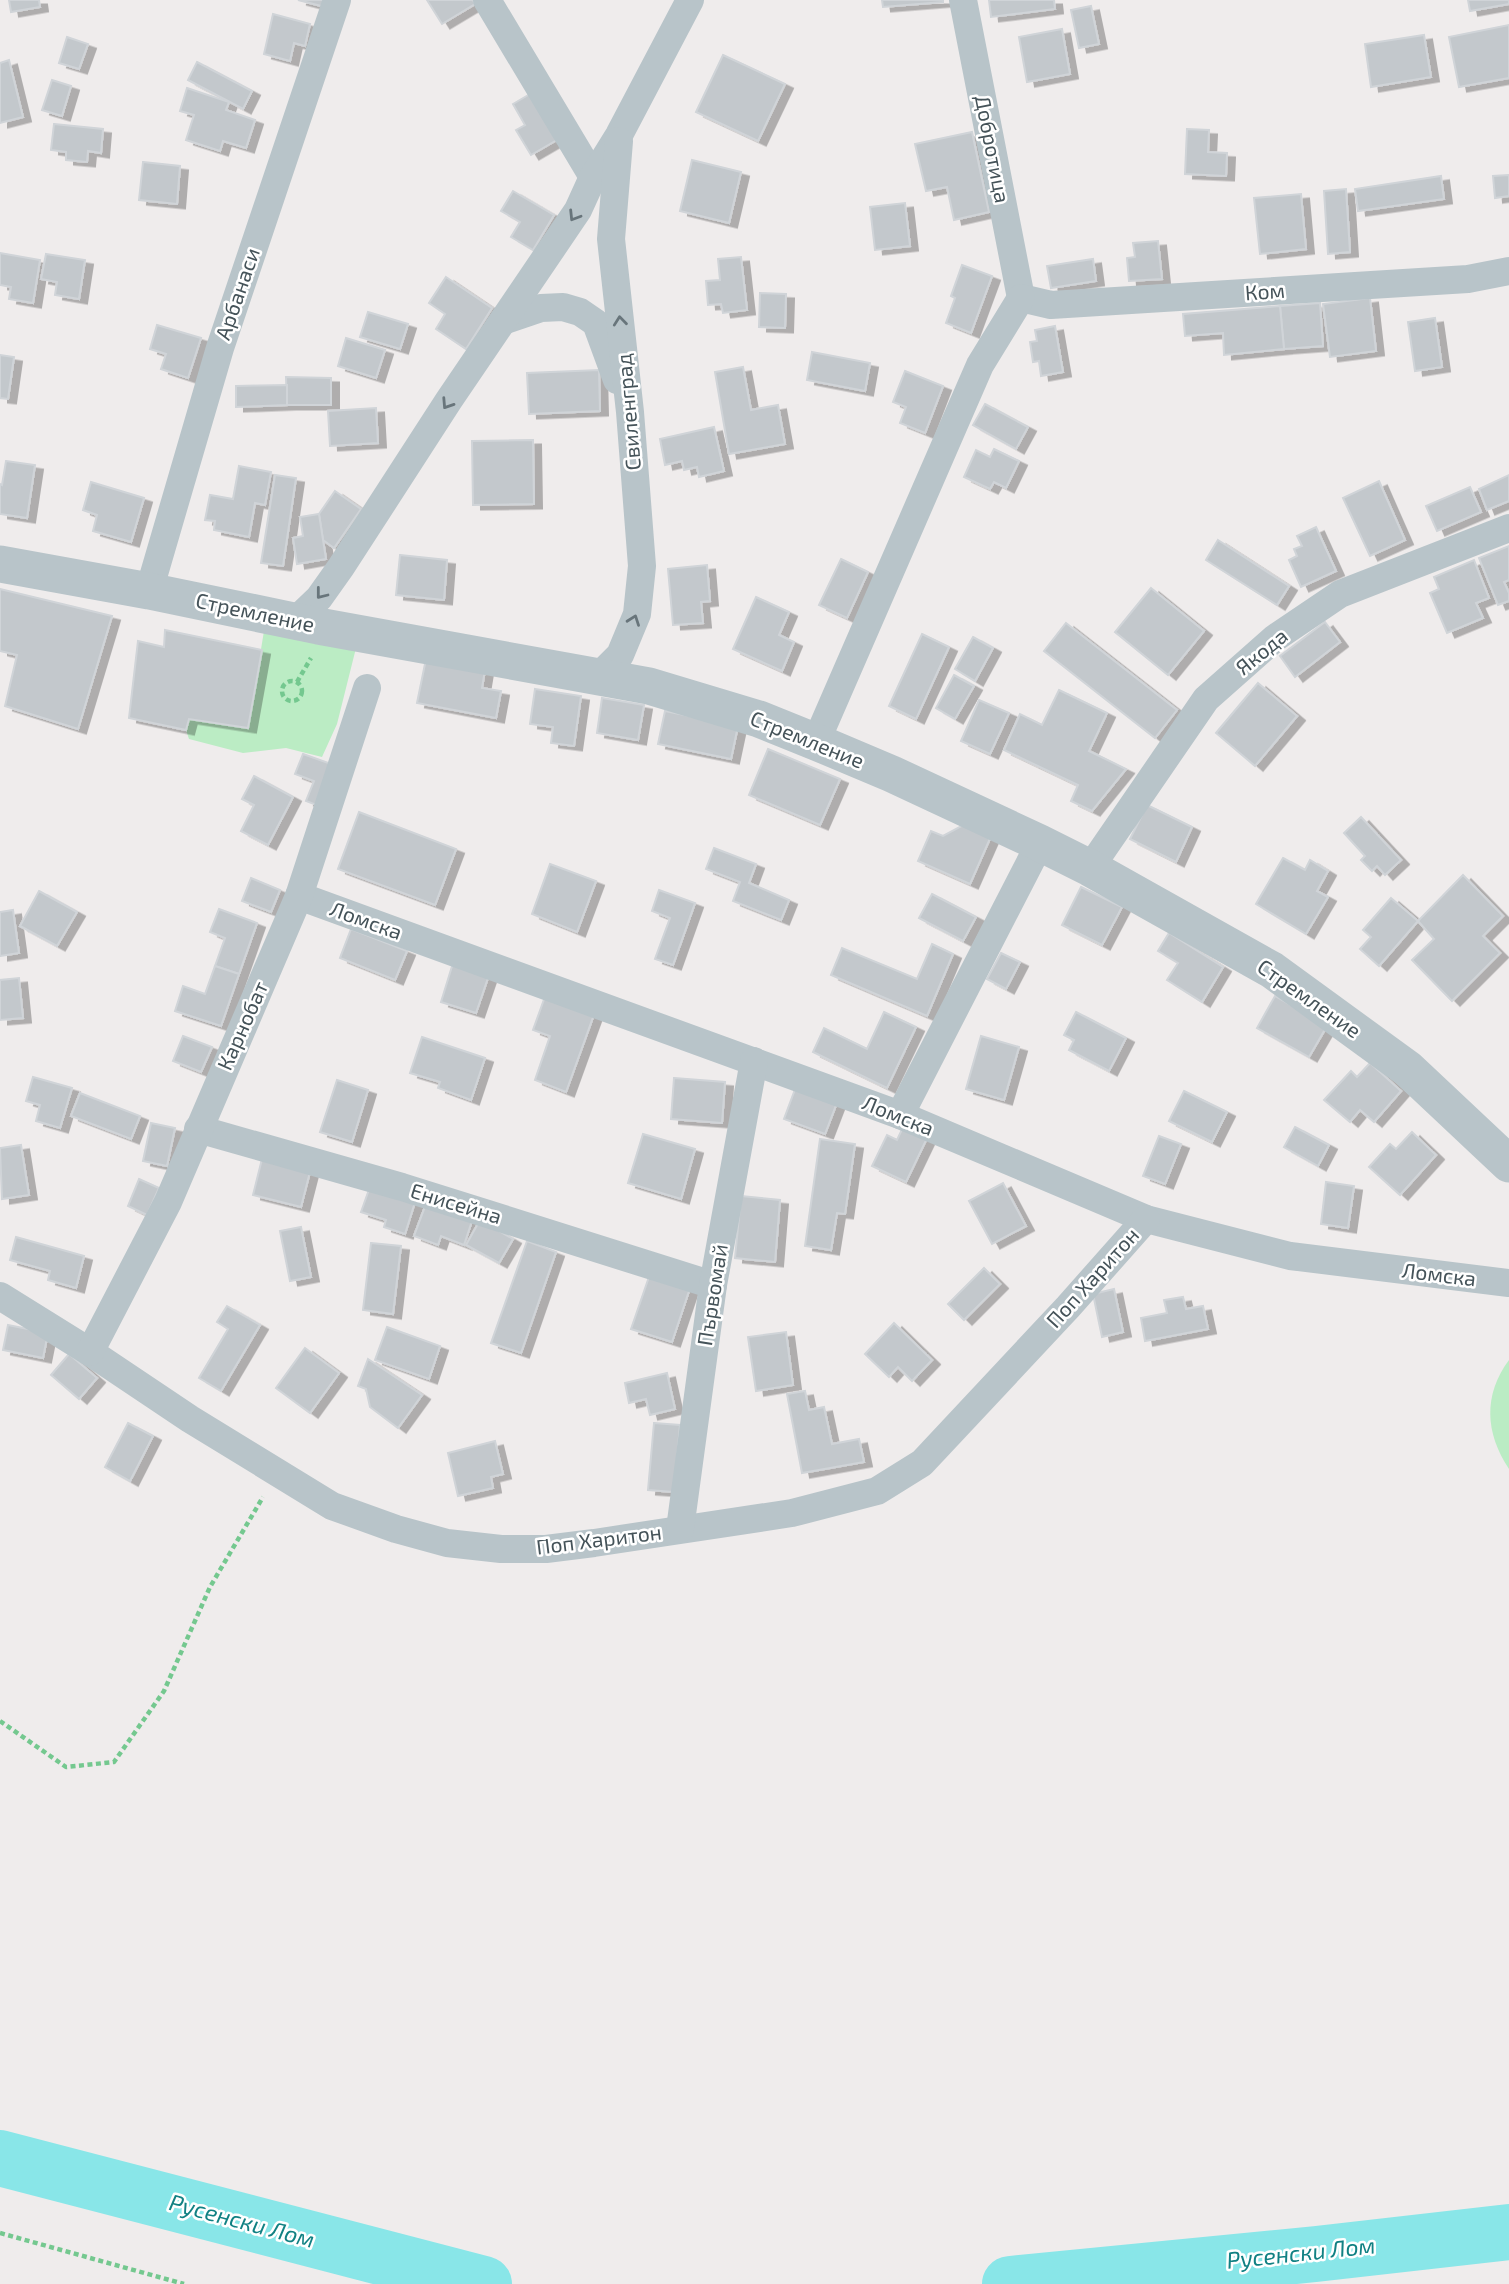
<svg xmlns="http://www.w3.org/2000/svg" width="1509" height="2284" font-family="'Exo 2',sans-serif">
  <defs>
    <filter id="shadow"><feDropShadow dx="8" dy="4.5" stdDeviation="0" flood-color="#0004"/></filter>
  </defs>
  <rect width="100%" height="100%" fill="#efecec"/>
  <g fill="#bbecc4">
    <path d="M264 631 356 648 337 724 322 757 286 748 243 753 189 739 186 730 189 719 248 728Z"/>
    <path d="M1509 1360V1469C1485 1433 1483 1395 1509 1360Z"/>
  </g>
  <g fill="none" stroke-linecap="round" stroke-linejoin="round">
    <g stroke="#89e6e8" stroke-width="56">
      <path d="M0 2158 484 2284"/>
      <path d="M1010 2284 1316 2254 1509 2232"/>
    </g>
  </g>
  <g fill="#c3c8cc" stroke="#d0d4d8" stroke-width="2" filter="url(#shadow)">
    <path d="M9 0H39L40 7 11 12Z"/>
    <path d="M298 0H327L325 7Z"/>
    <path d="M427 0H473L475 4 442 24Z"/>
    <path d="M882 0H943V2L883 7Z"/>
    <path d="M989 0H1054L1055 9 991 17Z"/>
    <path d="M1468 0H1509V4L1470 11Z"/>
    <path d="M1091 6 1099 44 1079 48 1071 10Z"/>
    <path d="M273 14 310 24 305 46 294 43 290 61 264 54Z"/>
    <path d="M1509 25V78L1459 87 1449 37Z"/>
    <path d="M1062 29 1070 74 1027 82 1019 37Z"/>
    <path d="M1424 35 1431 77 1371 87 1365 44Z"/>
    <path d="M67 37 88 44 79 69 59 63Z"/>
    <path d="M723 55 785 84 758 141 696 112Z"/>
    <path d="M9 60 23 117 0 123V63Z"/>
    <path d="M197 62 252 91 243 109 188 80Z"/>
    <path d="M52 80 71 86 62 116 42 110Z"/>
    <path d="M187 88 229 102 226 110 255 120 246 148 223 141 220 151 186 140 194 115 180 111Z"/>
    <path d="M535 91 562 137 531 155 516 130 525 125 513 104Z"/>
    <path d="M54 124 103 129 101 153 88 151 87 162 66 160V152L51 150Z"/>
    <path d="M1187 129 1209 130 1208 152 1227 153 1226 176 1185 174Z"/>
    <path d="M972 132 989 212 954 220 947 187 926 191 915 144Z"/>
    <path d="M692 160 741 172 729 223 680 211Z"/>
    <path d="M143 162 180 166 177 204 139 200Z"/>
    <path d="M1509 175V196L1495 198 1493 176Z"/>
    <path d="M1441 176 1444 199 1358 211 1355 189Z"/>
    <path d="M1346 189 1350 252 1328 254 1324 191Z"/>
    <path d="M513 191 554 215 533 250 511 237 520 222 501 211Z"/>
    <path d="M1301 194 1306 249 1260 254 1254 198Z"/>
    <path d="M905 203 910 246 875 250 870 207Z"/>
    <path d="M1158 241 1162 279 1129 281 1127 258 1135 257 1133 243Z"/>
    <path d="M0 253 40 260 33 303 9 299 11 287 0 285Z"/>
    <path d="M46 254 85 260 79 299 55 295 57 282 41 279Z"/>
    <path d="M741 257 747 310 723 313 721 304 708 305 706 281 720 280 718 259Z"/>
    <path d="M1093 259 1096 281 1051 288 1047 266Z"/>
    <path d="M962 265 992 276 971 333 946 323 955 298 951 296Z"/>
    <path d="M446 277 492 308 466 349 436 329 445 314 429 303Z"/>
    <path d="M760 293 786 294 785 328 759 327Z"/>
    <path d="M1370 298 1376 351 1330 357 1323 304Z"/>
    <path d="M1320 303 1323 346 1284 349 1280 306Z"/>
    <path d="M1280 306 1284 349 1224 355 1223 333 1185 336 1183 314Z"/>
    <path d="M368 312 408 324 400 349 360 337Z"/>
    <path d="M1435 318 1442 367 1415 371 1408 322Z"/>
    <path d="M157 325 201 338 188 378 161 369 166 354 150 349Z"/>
    <path d="M1055 326 1063 372 1041 376 1039 361 1033 362 1030 342 1037 341 1035 330Z"/>
    <path d="M346 338 385 350 376 378 338 366Z"/>
    <path d="M812 352 870 363 865 391 807 380Z"/>
    <path d="M0 355 14 357 8 399 0 398Z"/>
    <path d="M743 367 751 410 778 405 785 444 729 454 715 372Z"/>
    <path d="M599 370 600 411 529 414 527 373Z"/>
    <path d="M905 371 943 386 925 433 900 423 906 407 893 402Z"/>
    <path d="M286 377 331 378V405H287Z"/>
    <path d="M287 385V405L236 407V386Z"/>
    <path d="M985 404 1028 427 1016 449 973 425Z"/>
    <path d="M376 408 378 443 330 446 328 411Z"/>
    <path d="M714 427 724 471 699 477 697 467 684 470 682 461 665 465 660 439Z"/>
    <path d="M533 440 534 504 473 505 472 441Z"/>
    <path d="M994 449 1019 461 1006 488 994 482 990 489 964 477 976 450 990 457Z"/>
    <path d="M6 461 35 465 27 518 0 514V484L2 485Z"/>
    <path d="M239 466 271 472 265 505 255 503 249 537 214 530 215 521 205 520 210 495 233 499Z"/>
    <path d="M275 475 296 478 283 566 261 563Z"/>
    <path d="M1509 475V501L1487 510 1479 489Z"/>
    <path d="M1379 481 1405 540 1370 556 1343 498Z"/>
    <path d="M91 482 144 498 131 542 93 531 97 515 83 510Z"/>
    <path d="M1470 487 1481 512 1437 531 1426 506Z"/>
    <path d="M335 491 361 509 334 548 323 540 319 514Z"/>
    <path d="M319 514 326 559 297 564 293 538 303 536 300 517Z"/>
    <path d="M1316 527 1336 571 1301 587 1289 560 1297 556 1294 549 1302 546 1297 536Z"/>
    <path d="M1218 540 1289 586 1277 605 1206 560Z"/>
    <path d="M1509 546V580L1504 582 1509 593V601L1498 605 1479 558Z"/>
    <path d="M400 555 447 560 444 600 396 595Z"/>
    <path d="M841 559 868 572 847 618 819 605Z"/>
    <path d="M1474 560 1489 598 1476 603 1483 618 1447 633 1430 593 1439 589 1434 577Z"/>
    <path d="M707 565 710 601 701 602 703 623 673 625 668 569Z"/>
    <path d="M1151 588 1204 631 1168 675 1115 632Z"/>
    <path d="M0 589 112 616 78 729 5 706 17 655 0 651Z"/>
    <path d="M756 597 789 612 779 635 794 642 782 671 733 649Z"/>
    <path d="M1325 622 1340 642 1295 677 1280 656Z"/>
    <path d="M1066 623 1177 710 1155 738 1044 651Z"/>
    <path d="M165 630 262 650 248 728 189 719 186 730 129 718 138 641 164 647Z"/>
    <path d="M922 634 949 647 916 719 889 706Z"/>
    <path d="M973 637 993 648 975 681 955 669Z"/>
    <path d="M426 659 485 670 482 688 501 691 496 718 417 703Z"/>
    <path d="M954 675 974 686 955 719 936 708Z"/>
    <path d="M1258 683 1297 716 1255 766 1216 733Z"/>
    <path d="M535 689 581 696 574 746 551 743 553 727 530 724Z"/>
    <path d="M1059 690 1107 713 1089 751 1126 769 1092 811 1071 801 1078 785 1004 750 1020 714 1042 725Z"/>
    <path d="M602 698 644 705 638 740 597 733Z"/>
    <path d="M979 700 1009 713 990 754 961 741Z"/>
    <path d="M665 711 738 726 731 759 658 744Z"/>
    <path d="M768 749 840 779 820 825 749 795Z"/>
    <path d="M303 754 334 765 319 806 306 801 314 781 295 774Z"/>
    <path d="M254 776 293 797 268 845 241 831 254 805 242 799Z"/>
    <path d="M1147 805 1192 827 1176 862 1130 839Z"/>
    <path d="M359 812 456 849 435 905 338 869Z"/>
    <path d="M1361 817 1401 860 1385 875 1377 866 1372 871 1361 860 1365 856 1344 833Z"/>
    <path d="M967 823 992 834 970 884 918 861 931 831 943 836Z"/>
    <path d="M714 848 756 864 749 883 789 900 781 920 733 901 740 882 706 869Z"/>
    <path d="M1283 858 1305 870 1310 860 1328 871 1317 891 1328 897 1306 934 1256 904Z"/>
    <path d="M550 864 596 881 577 932 532 914Z"/>
    <path d="M1463 875 1503 916 1483 936 1500 953 1452 1001 1412 960 1434 939 1418 921Z"/>
    <path d="M251 878 280 890 271 912 242 901Z"/>
    <path d="M1081 887 1122 907 1102 945 1062 925Z"/>
    <path d="M659 890 695 903 673 965 655 959 670 918 652 911Z"/>
    <path d="M39 891 77 912 57 946 20 926Z"/>
    <path d="M932 894 976 917 963 941 919 918Z"/>
    <path d="M1391 898 1418 921 1379 966 1360 949 1371 937 1363 930Z"/>
    <path d="M219 909 257 923 239 974 215 966 225 938 210 932Z"/>
    <path d="M13 910 19 953 0 956V912Z"/>
    <path d="M351 929 407 951 395 980 340 958Z"/>
    <path d="M1169 933 1223 967 1202 1002 1167 980 1178 963 1158 951Z"/>
    <path d="M932 944 953 954 927 1016 831 975 842 948 917 979Z"/>
    <path d="M1001 953 1020 962 1006 989 987 979Z"/>
    <path d="M453 963 489 975 476 1013 441 1002Z"/>
    <path d="M215 966 239 974 221 1026 175 1011 183 986 205 994Z"/>
    <path d="M19 978 23 1018 0 1020V980Z"/>
    <path d="M547 991 596 1009 566 1092 535 1080 550 1036 533 1030Z"/>
    <path d="M1275 996 1327 1026 1309 1057 1257 1028Z"/>
    <path d="M884 1012 916 1027 887 1088 813 1052 824 1028 867 1049Z"/>
    <path d="M1076 1012 1126 1038 1109 1071 1069 1050 1074 1040 1064 1035Z"/>
    <path d="M183 1036 212 1047 201 1072 173 1061Z"/>
    <path d="M981 1036 1019 1047 1004 1100 966 1089Z"/>
    <path d="M422 1037 485 1058 471 1100 438 1088 440 1082 410 1073Z"/>
    <path d="M1370 1063 1401 1091 1374 1122 1360 1110 1350 1122 1324 1100 1351 1071 1357 1077Z"/>
    <path d="M33 1077 72 1088 60 1128 36 1121 40 1105 26 1101Z"/>
    <path d="M674 1078 725 1082 722 1123 671 1119Z"/>
    <path d="M337 1080 368 1090 352 1142 320 1132Z"/>
    <path d="M797 1084 838 1100 825 1134 784 1119Z"/>
    <path d="M1184 1091 1227 1112 1212 1142 1169 1121Z"/>
    <path d="M80 1093 140 1116 131 1139 71 1116Z"/>
    <path d="M151 1123 175 1128 167 1166 143 1161Z"/>
    <path d="M905 1123 929 1134 906 1182 872 1166 887 1135 897 1140Z"/>
    <path d="M1295 1127 1329 1145 1318 1166 1284 1147Z"/>
    <path d="M1412 1132 1436 1155 1400 1195 1369 1167 1390 1144 1396 1149Z"/>
    <path d="M643 1134 695 1149 681 1199 628 1183Z"/>
    <path d="M1159 1136 1181 1144 1165 1184 1143 1176Z"/>
    <path d="M820 1139 855 1144 845 1214 837 1213 831 1250 805 1246Z"/>
    <path d="M21 1145 29 1195 2 1199 0 1148Z"/>
    <path d="M263 1155 311 1168 301 1207 253 1195Z"/>
    <path d="M139 1179 159 1188 147 1215 128 1206Z"/>
    <path d="M1326 1182 1354 1186 1348 1228 1321 1224Z"/>
    <path d="M1003 1183 1026 1226 992 1244 969 1201Z"/>
    <path d="M371 1184 416 1199 405 1234 384 1227 386 1220 361 1212Z"/>
    <path d="M741 1196 780 1200 775 1262 735 1258Z"/>
    <path d="M426 1204 472 1221 464 1245 441 1236 438 1245 414 1236Z"/>
    <path d="M480 1220 513 1239 499 1263 466 1245Z"/>
    <path d="M301 1227 311 1277 290 1281 280 1231Z"/>
    <path d="M16 1237 84 1256 76 1288 48 1280 50 1271 10 1260Z"/>
    <path d="M527 1241 556 1252 521 1353 491 1343Z"/>
    <path d="M371 1243 401 1246 393 1314 363 1310Z"/>
    <path d="M984 1268 1000 1284 964 1320 948 1304Z"/>
    <path d="M650 1274 690 1288 672 1342 631 1329Z"/>
    <path d="M1114 1289 1123 1332 1102 1337 1093 1294Z"/>
    <path d="M1183 1297 1186 1309 1203 1306 1208 1329 1145 1341 1141 1318 1167 1313 1164 1300Z"/>
    <path d="M227 1306 260 1325 221 1391 199 1378 228 1329 217 1322Z"/>
    <path d="M894 1323 932 1360 912 1381 898 1367 889 1377 865 1354Z"/>
    <path d="M8 1325 48 1333 43 1358 3 1350Z"/>
    <path d="M387 1327 440 1346 429 1379 375 1360Z"/>
    <path d="M786 1332 793 1385 756 1391 748 1337Z"/>
    <path d="M305 1348 339 1373 310 1413 276 1388Z"/>
    <path d="M69 1354 97 1378 79 1399 51 1375Z"/>
    <path d="M368 1359 422 1395 398 1428 370 1407 366 1389 358 1386Z"/>
    <path d="M667 1373 675 1409 650 1415 646 1399 629 1403 625 1383Z"/>
    <path d="M805 1391 809 1410 824 1407 832 1444 859 1439 864 1462 802 1473 787 1394Z"/>
    <path d="M128 1423 153 1436 130 1481 105 1467Z"/>
    <path d="M654 1423 680 1425 674 1492 648 1490Z"/>
    <path d="M495 1441 503 1474 491 1477 493 1488 458 1496 448 1453Z"/>
  </g>
  <g fill="none" stroke-linecap="round" stroke-linejoin="round">
    <g stroke="#74c88f" stroke-width="4.5" stroke-dasharray="5 3.5" stroke-linecap="butt">
      <circle cx="292" cy="691" r="10"/>
      <path d="M297 682 311 658"/>
      <path d="M0 1721 66 1767 114 1762 164 1691 210 1587 263 1497"/>
      <path d="M0 2233 184 2284"/>
    </g>
    <g stroke="#b8c4c9" stroke-width="28">
      <path d="M487 0 593 177"/>
      <path d="M963 0 1021 298"/>
      <path d="M1021 298 1051 305 1468 279 1509 271"/>
      <path d="M503 321 541 308 563 307 580 312 596 323 617 380"/>
      <path d="M149 591 220 348 337 0"/>
      <path d="M296 620 319 598 341 567 449 400 578 210 593 177 619 135 690 0"/>
      <path d="M598 677 620 655 637 614 642 566 630 412 611 239 619 141"/>
      <path d="M816 742 980 365 1021 298"/>
      <path d="M1090 868 1206 699 1275 638 1340 594 1509 528"/>
      <path d="M299 896 900 1115 1146 1219 1290 1256 1509 1283"/>
      <path d="M900 1115 1040 843"/>
      <path d="M198 1129 402 1187 713 1285"/>
      <path d="M0 1296 90 1352 190 1419 332 1506 396 1529 447 1543 501 1549H546L594 1543 792 1513 877 1491 922 1463 1068 1307 1146 1219"/>
      <path d="M90 1352 168 1202 299 896 367 688"/>
      <path d="M680 1529 713 1285 754 1061"/>
    </g>
    <path stroke="#b8c4c9" stroke-width="37" d="M0 564 149 591 318 626 649 686 759 719 816 742 892 774 1040 843 1090 868 1272 970 1408 1069 1509 1164"/>
  </g>
  <defs><path id="oneway-chevron" d="M-2-3.5L2.5 0L-2 3.5" fill="none" stroke-width="1.6" stroke-linecap="round" stroke-linejoin="round" transform="scale(1.75)"/></defs>
  <g stroke="#68757b">
    <use href="#oneway-chevron" transform="translate(574 216) rotate(122)"/>
    <use href="#oneway-chevron" transform="translate(620 321) rotate(-96)"/>
    <use href="#oneway-chevron" transform="translate(447 404) rotate(123)"/>
    <use href="#oneway-chevron" transform="translate(321 594) rotate(128)"/>
    <use href="#oneway-chevron" transform="translate(634 620) rotate(-70)"/>
  </g>
  <g text-anchor="middle" stroke-width="5" stroke-linejoin="round" paint-order="stroke">
    <g font-size="21" fill="#455359" stroke="#fff">
      <text transform="translate(992 149) rotate(79)" y="7">Добротица</text>
      <text transform="translate(1265 292) rotate(-4)" y="7">Ком</text>
      <text transform="translate(238 294) rotate(-71)" y="7">Арбанаси</text>
      <text transform="translate(629 412) rotate(-95)" y="7">Свиленград</text>
      <text transform="translate(255 613) rotate(12)" y="7">Стремление</text>
      <text transform="translate(1262 652) rotate(-39)" y="7">Якода</text>
      <text transform="translate(807 740) rotate(22)" y="7">Стремление</text>
      <text transform="translate(366 921) rotate(20)" y="7">Ломска</text>
      <text transform="translate(1309 999) rotate(35)" y="7">Стремление</text>
      <text transform="translate(243 1026) rotate(-66)" y="7">Карнобат</text>
      <text transform="translate(898 1116) rotate(22)" y="7">Ломска</text>
      <text transform="translate(456 1204) rotate(17)" y="7">Енисейна</text>
      <text transform="translate(1439 1275) rotate(7)" y="7">Ломска</text>
      <text transform="translate(1093 1278) rotate(-48)" y="7">Поп Харитон</text>
      <text transform="translate(713 1295) rotate(-81)" y="7">Първомай</text>
      <text transform="translate(599 1540) rotate(-7)" y="7">Поп Харитон</text>
    </g>
    <g font-size="23" font-style="italic" fill="#118183" stroke="#fff">
      <text transform="translate(242 2221) rotate(15)" y="8">Русенски Лом</text>
      <text transform="translate(1301 2253) rotate(-6)" y="8">Русенски Лом</text>
    </g>
  </g>
</svg>
